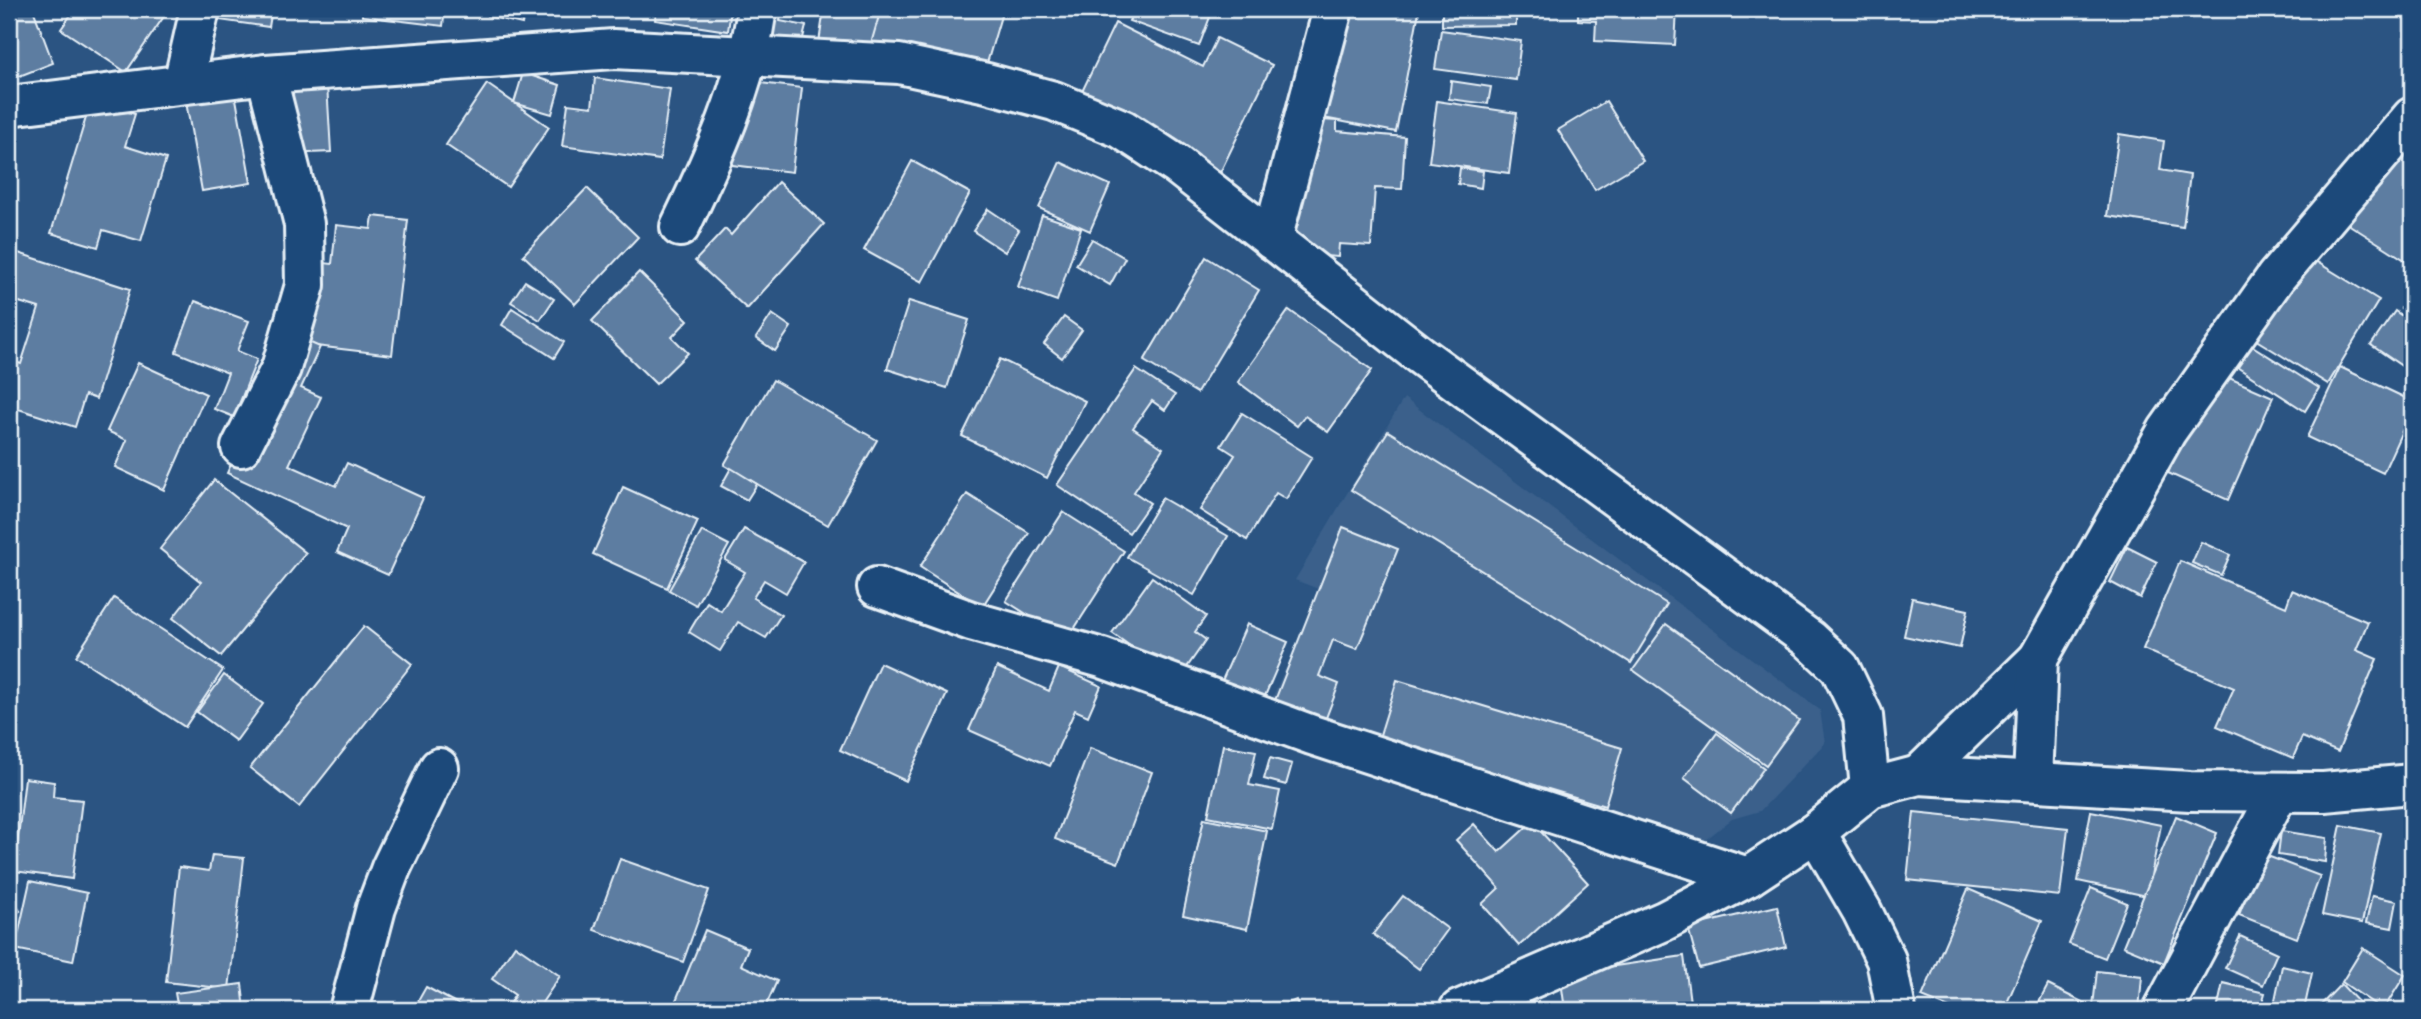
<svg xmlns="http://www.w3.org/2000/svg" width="2421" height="1019" font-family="'Architects Daughter',sans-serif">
  <rect width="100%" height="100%" fill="#2b5482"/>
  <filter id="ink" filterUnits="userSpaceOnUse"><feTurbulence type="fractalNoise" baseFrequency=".0143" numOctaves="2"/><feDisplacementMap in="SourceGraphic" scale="14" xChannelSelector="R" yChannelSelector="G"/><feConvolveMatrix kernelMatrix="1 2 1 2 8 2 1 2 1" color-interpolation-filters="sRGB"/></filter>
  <g filter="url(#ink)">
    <path fill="#3a608b" d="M1404 398 1820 710 1825 743 1760 811 1732 819 1695 848 1271 700 1321 590 1295 580Z"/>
    <g fill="#5d7da1" stroke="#e8f1f8" stroke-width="2">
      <path d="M9 9H33L53 63 9 80Z"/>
      <path d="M75 9H169L126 72 61 29Z"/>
      <path d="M214 9H272L269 27 212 19Z"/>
      <path d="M362 9H445L443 26 362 16Z"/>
      <path d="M488 9H525L522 24 487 16Z"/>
      <path d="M656 9H731L728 31 655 20Z"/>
      <path d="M752 9H782L780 21 806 26 802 42 747 31Z"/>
      <path d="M824 9H881L874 57 818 49Z"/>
      <path d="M881 9H1003L982 80 870 47Z"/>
      <path d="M1134 9H1213L1199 46 1129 21Z"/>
      <path d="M1323 9 1419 11 1396 132 1303 114Z"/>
      <path d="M1442 9H1516V25L1442 26Z"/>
      <path d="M1578 9H1677L1675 45 1595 41 1596 21 1578 20Z"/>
      <path d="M1115 23 1203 67 1217 38 1272 65 1219 175 1076 104Z"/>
      <path d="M1441 30 1521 41 1516 80 1435 69Z"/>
      <path d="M523 73 560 85 552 114 514 103Z"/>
      <path d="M595 78 670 89 660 160 562 146 568 104 592 107Z"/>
      <path d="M736 80 802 88 792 172 707 162 715 94 734 96Z"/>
      <path d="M1451 81 1491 87 1488 104 1449 99Z"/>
      <path d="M327 84 331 152 286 154 283 87Z"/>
      <path d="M487 84 549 127 508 187 446 145Z"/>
      <path d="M235 93 251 183 202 191 186 102Z"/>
      <path d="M91 101 135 114 125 146 166 159 141 241 103 230 98 247 51 233Z"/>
      <path d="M1437 101 1517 113 1509 173 1429 162Z"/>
      <path d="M1606 101 1643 161 1595 190 1558 130Z"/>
      <path d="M1292 118 1337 121V131L1405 137 1402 189 1375 188 1371 246 1339 244 1338 257 1282 253Z"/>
      <path d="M2119 134 2164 141 2160 170 2190 175 2183 227 2107 216Z"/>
      <path d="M2389 136 2412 151V256L2408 262 2337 217Z"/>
      <path d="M912 161 970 193 922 282 864 250Z"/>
      <path d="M1060 162 1110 185 1090 231 1039 208Z"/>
      <path d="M1460 168 1483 171 1481 188 1458 184Z"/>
      <path d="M778 182 824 224 747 309 695 261 725 229 731 235Z"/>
      <path d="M587 188 638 237 575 304 523 255Z"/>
      <path d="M988 209 1019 230 1005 252 973 231Z"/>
      <path d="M1042 215 1081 228 1057 301 1018 287Z"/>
      <path d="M373 216 408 220 392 355 299 344 308 261 332 264 336 225 371 229Z"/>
      <path d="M1092 239 1125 258 1110 285 1076 265Z"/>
      <path d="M2286 243 2379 300 2328 384 2235 327Z"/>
      <path d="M9 250 130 289 96 399 85 395 75 427 9 406V360L21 364 39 308 9 299Z"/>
      <path d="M1206 257 1259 290 1197 393 1144 361Z"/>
      <path d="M639 272 688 320 672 337 688 353 656 384 592 321Z"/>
      <path d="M525 281 554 299 540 320 511 302Z"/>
      <path d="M2412 293V316L2401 308Z"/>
      <path d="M195 301 249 321 237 351 257 359 234 417 214 409 228 373 176 352Z"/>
      <path d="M909 301 969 320 947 388 887 369Z"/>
      <path d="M512 308 564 342 554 358 502 325Z"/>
      <path d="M1289 310 1372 370 1328 432 1305 416 1297 426 1238 382Z"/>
      <path d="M2395 311 2412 323V373L2371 345Z"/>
      <path d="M772 314 791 327 775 351 756 338Z"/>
      <path d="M1064 317 1082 330 1062 358 1044 344Z"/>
      <path d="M290 334 320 347 301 388 321 397 289 465 336 486 347 463 423 498 388 575 337 552 347 529 227 473Z"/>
      <path d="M2243 340 2319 388 2305 411 2229 362Z"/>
      <path d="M1000 359 1085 401 1047 478 962 436Z"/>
      <path d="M138 363 206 394 164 490 115 467 127 440 107 431Z"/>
      <path d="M2340 367 2412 401V409L2383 473 2307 437Z"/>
      <path d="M1136 369 1175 395 1165 410 1152 401 1133 428 1163 448 1134 492 1150 503 1129 533 1057 485Z"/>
      <path d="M2213 371 2273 397 2228 500 2168 473Z"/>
      <path d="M773 380 877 440 828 525 724 465Z"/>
      <path d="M1242 413 1312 457 1286 499 1276 493 1247 540 1200 510 1235 455 1221 446Z"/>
      <path d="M1388 431 1667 604 1631 663 1351 490Z"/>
      <path d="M731 468 757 484 747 500 721 486Z"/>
      <path d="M214 480 306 553 221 656 173 618 201 582 160 549Z"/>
      <path d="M623 487 698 521 667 588 593 554Z"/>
      <path d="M967 494 1029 533 982 607 920 567Z"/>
      <path d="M1162 498 1228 536 1194 595 1127 557Z"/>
      <path d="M1063 512 1124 551 1067 640 1006 601Z"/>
      <path d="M1343 527 1398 549 1357 649 1333 640 1319 676 1339 684 1324 723 1274 703Z"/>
      <path d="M744 529 804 562 786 593 764 580 753 598 781 615 766 638 738 622 720 651 689 632 707 602 721 611 745 572 725 560Z"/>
      <path d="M702 531 729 545 696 605 669 590Z"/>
      <path d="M2201 542 2230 555 2221 575 2192 563Z"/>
      <path d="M2127 547 2157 562 2140 598 2110 582Z"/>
      <path d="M2180 561 2286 607 2292 590 2368 622 2356 650 2377 659 2338 752 2302 737 2293 758 2217 726 2234 688 2143 649Z"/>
      <path d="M1152 577 1206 616 1195 632 1206 640 1178 680 1112 633Z"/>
      <path d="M114 598 223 670 185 727 76 656Z"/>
      <path d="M1912 598 1968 610 1960 648 1904 636Z"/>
      <path d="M1247 624 1288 642 1262 703 1220 685Z"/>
      <path d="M1666 624 1799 720 1766 765 1633 670Z"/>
      <path d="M364 626 412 664 299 807 250 768Z"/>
      <path d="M880 663 947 694 906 781 840 750Z"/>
      <path d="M997 667 1049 691 1059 667 1101 686 1088 716 1075 710 1050 766 969 730Z"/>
      <path d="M224 675 263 704 236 741 197 712Z"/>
      <path d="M1397 680 1622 748 1605 806 1379 738Z"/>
      <path d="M1717 733 1764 768 1731 813 1684 778Z"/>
      <path d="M1223 745 1256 751 1249 785 1280 791 1272 829 1208 816Z"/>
      <path d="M1090 748 1152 772 1118 863 1055 839Z"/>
      <path d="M1270 758 1292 764 1286 785 1264 779Z"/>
      <path d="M25 778 54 782 53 797 82 800 72 879 14 871Z"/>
      <path d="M2091 811 2161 825 2147 896 2078 881Z"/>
      <path d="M1914 812 2068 828 2060 896 1907 880Z"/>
      <path d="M2176 816 2217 833 2164 963 2123 946Z"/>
      <path d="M1204 818 1267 831 1247 929 1183 915Z"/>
      <path d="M1532 822 1588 883 1519 946 1482 904 1499 888 1456 840 1474 824 1499 852Z"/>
      <path d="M2341 825 2381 833 2362 923 2322 915Z"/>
      <path d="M2281 831 2327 838 2325 862 2278 855Z"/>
      <path d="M2262 854 2320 876 2297 938 2239 915Z"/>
      <path d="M212 855 244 858 229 989 166 982 179 867 209 871Z"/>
      <path d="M620 859 709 890 683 962 594 930Z"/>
      <path d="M30 881 87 893 73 961 15 949Z"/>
      <path d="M2091 888 2127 903 2105 958 2069 944Z"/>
      <path d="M1968 889 2042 921 2004 1010H1954L1922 997Z"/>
      <path d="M9 893 20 911 9 918Z"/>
      <path d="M1403 896 1448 929 1419 969 1373 934Z"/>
      <path d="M2372 896 2397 901 2392 928 2366 923Z"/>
      <path d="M1777 906 1786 947 1699 968 1688 927Z"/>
      <path d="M705 930 748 948 741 965 777 981 764 1010H672Z"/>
      <path d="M2240 936 2277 953 2263 985 2225 968Z"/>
      <path d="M515 945 560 976 537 1010H505L515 995 492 979Z"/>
      <path d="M2363 948 2405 975 2383 1010 2342 982Z"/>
      <path d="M1684 956 1691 1010H1565L1560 974Z"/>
      <path d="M2282 966 2312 973 2304 1010H2273Z"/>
      <path d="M2097 971 2142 976 2139 1010 2093 1006Z"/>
      <path d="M2223 983 2265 993 2260 1010H2217Z"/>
      <path d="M242 984 245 1010H178L175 993Z"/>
      <path d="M2341 984 2366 1010H2316Z"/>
      <path d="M2048 985 2098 1010H2035Z"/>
      <path d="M426 987 469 1010H413Z"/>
      <path d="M1296 1000 1300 1010H1271Z"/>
      <path d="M1795 1005 1796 1010H1763Z"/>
    </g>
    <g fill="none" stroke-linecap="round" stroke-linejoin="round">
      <g stroke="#e8f1f8" stroke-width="44">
        <g id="minor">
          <path d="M183 84 200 9"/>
          <path d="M9 106 266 74 614 49 899 64 987 83 1054 101 1122 129 1177 165 1420 355 1809 639 1840 668 1863 716 1870 788"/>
          <path d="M680 227C714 156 746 87 757 9"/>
          <path d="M1272 240 1333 9"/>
          <path d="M241 447 281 368 305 285 304 224 266 74"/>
          <path d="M877 587 971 621 1102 658 1312 735 1748 877"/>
          <path d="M1919 775 2038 659 2167 431 2276 277 2412 117"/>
          <path d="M2033 781 2038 659"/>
          <path d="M1816 832 1862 911 1886 960 1896 1010"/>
          <path d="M349 1010 376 908 391 868 439 768"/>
          <path d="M2163 1010 2279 792"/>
        </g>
      </g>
      <g stroke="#e8f1f8" stroke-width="44">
        <path id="tertiary" d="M1459 1010 1664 921 1748 877 1816 832 1870 788 1919 775 2190 791 2324 792 2412 784"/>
      </g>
      <use href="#minor" stroke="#1f4a7a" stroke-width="38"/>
      <use href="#tertiary" stroke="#1f4a7a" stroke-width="38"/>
    </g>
  </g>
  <rect width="2421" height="1019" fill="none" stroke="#1f4a7a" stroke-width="35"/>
  <rect x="18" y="18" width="2386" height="984" fill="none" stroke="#e8f1f8" stroke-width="2.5" filter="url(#ink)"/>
</svg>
